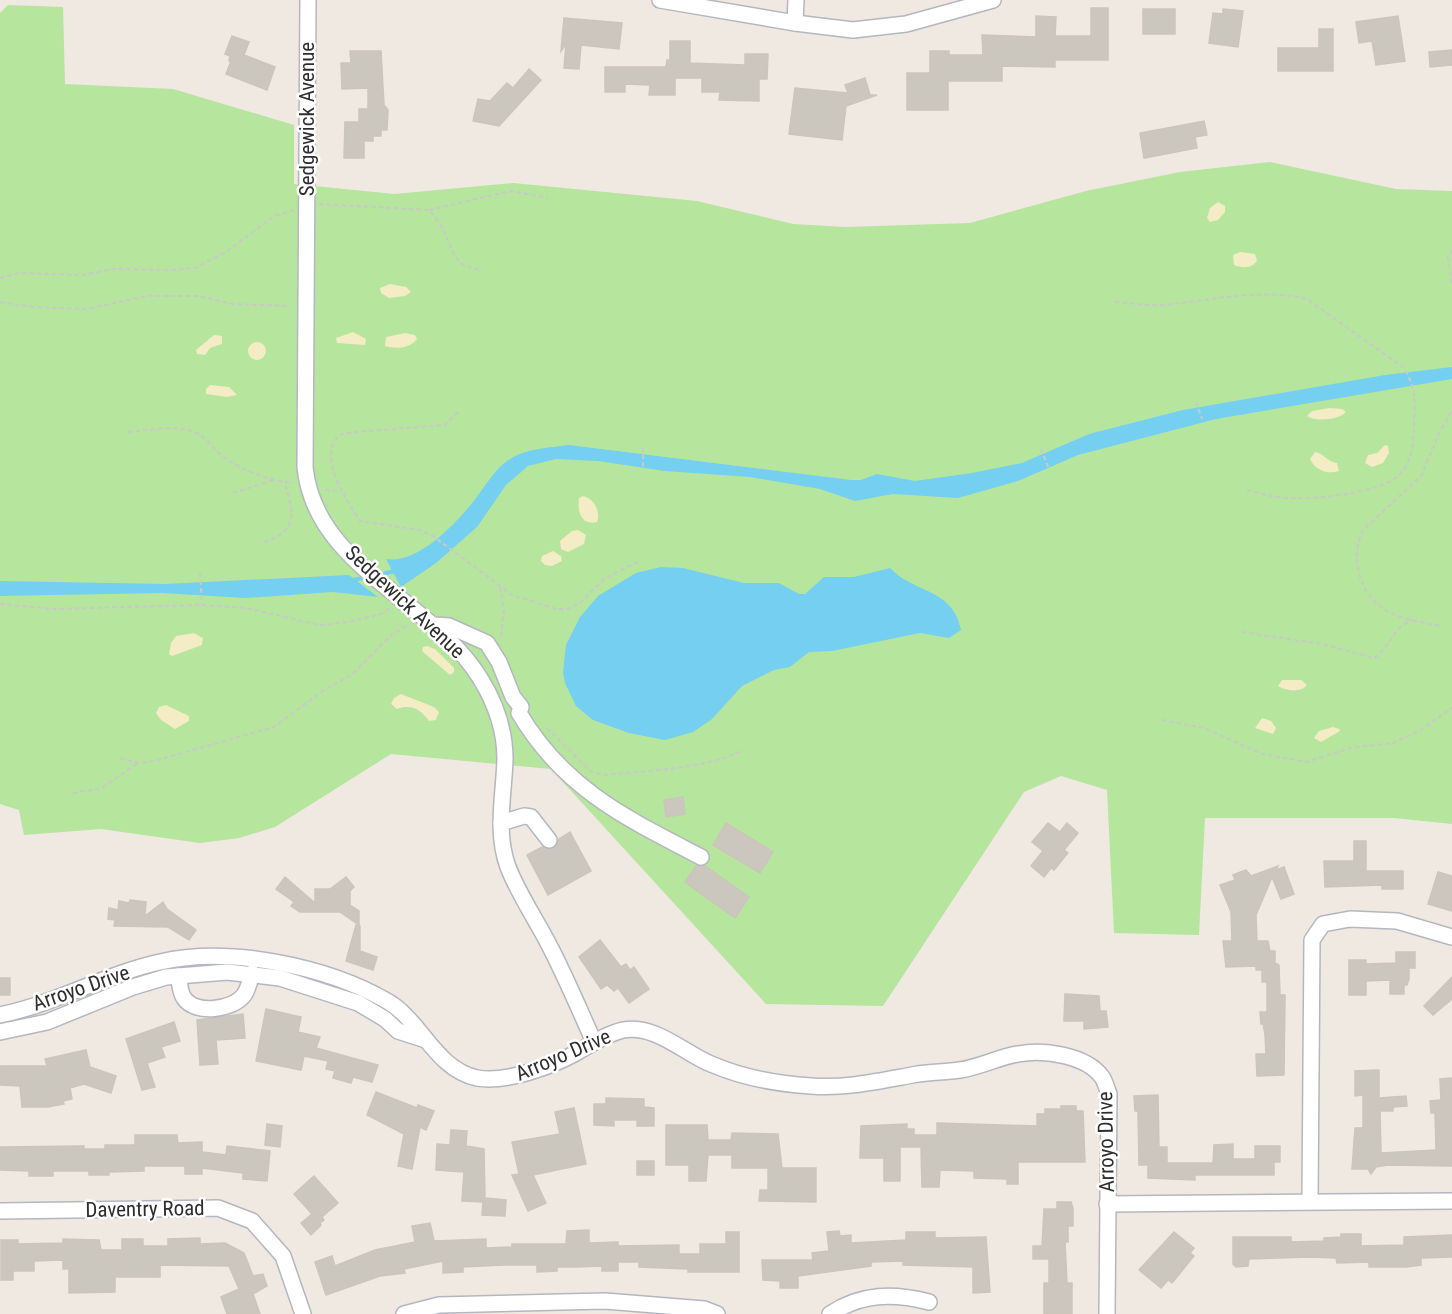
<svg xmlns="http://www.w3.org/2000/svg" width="1452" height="1314" font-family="'Roboto Condensed',sans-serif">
  <rect width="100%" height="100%" fill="#efe9e1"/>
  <path fill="#b6e59e" d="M8 5 63 7 65 84 173 89 294 125V184L394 194 513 183 697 201 793 224 845 227 970 223 1086 191 1180 172 1270 162 1396 189 1452 191V824L1394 818H1205L1199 935 1114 933 1107 790 1061 776 1024 792 883 1006 766 1004 551 769 391 754 275 827 239 838 200 843 101 829 24 835 19 810 0 804V13Z"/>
  <g fill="#f3ecc5">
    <path d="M1218 202 1225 206V212L1218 220 1210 222 1207 218 1210 208Z"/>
    <path d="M1240 252 1255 254 1257 261C1251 269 1242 268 1234 265L1233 255Z"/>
    <path d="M390 284 406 287 411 292 405 296 389 298 381 293 380 288Z"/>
    <path d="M353 332 366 339 365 345 337 343 336 338Z"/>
    <path d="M405 333 415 335 417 339C409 349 396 349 385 346L386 337Z"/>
    <path d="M214 335 222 336V344L210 348 205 355 197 354 196 350Z"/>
    <circle cx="257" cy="351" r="9"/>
    <path d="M210 385 229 387 237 395 227 397 206 394V389Z"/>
    <path d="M1330 408 1342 409 1346 412C1339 420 1315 422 1307 416L1312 411Z"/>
    <path d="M1385 445 1388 446 1389 453 1383 463 1372 467 1365 463 1368 455 1377 453Z"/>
    <path d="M1315 452C1324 453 1327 462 1337 463L1339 471C1327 475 1315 470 1310 459Z"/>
    <path d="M583 496C594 498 601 512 597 522 581 526 577 511 579 498Z"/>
    <path d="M578 530 586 535 584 544 568 552 561 549 560 541 572 531Z"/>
    <path d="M553 551 561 556 562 561 552 566 545 565 541 561 542 556Z"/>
    <path d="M194 633 203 638 202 645 172 656 169 654 171 643 176 636Z"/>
    <path d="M427 646 435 649 454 668V672L450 675 422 651 423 647Z"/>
    <path d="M1282 680H1301L1307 685C1300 693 1286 691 1278 686Z"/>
    <path d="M401 694 434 707 439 712 436 720 429 721C420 709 412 704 397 709L391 704 394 698Z"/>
    <path d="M166 705 189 716V721L175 729 161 720 156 713 159 707Z"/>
    <path d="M1262 718 1271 721 1276 728 1273 734 1255 728Z"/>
    <path d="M1333 727 1339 729 1340 731 1321 742 1314 738 1319 731Z"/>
  </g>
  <g fill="#75cff0">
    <path d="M1452 367V379L1216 419 1078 455 1018 481 958 498 893 494 855 501 820 489 750 477 665 471 598 461 556 459 528 466 506 485 477 527 436 563 401 587 386 559C416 564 450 529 469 507 481 493 492 472 507 461 525 448 548 448 569 445L851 480H861L877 474 915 481 972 473 1022 463 1089 434 1183 410 1385 375Z"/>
    <path d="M661 567 683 568 744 583H779L799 594H805L824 577H854L890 568C915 594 953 588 961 630L949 638 920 633 832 651 809 652 790 667 774 670 742 686 712 719 693 732 665 740 629 733 593 720 576 706 565 683 563 672 566 645 580 617 598 596 636 573Z"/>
    <path d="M349 575 378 597 333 592 245 598 162 593 0 596V581L165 584Z"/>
  </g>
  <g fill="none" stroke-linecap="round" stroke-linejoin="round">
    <g stroke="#75cff0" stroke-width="4">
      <path d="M379 575 398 570"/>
      <path d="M353 580 369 577"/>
    </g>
  </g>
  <g fill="#cbc7bf" stroke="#cbc5ba" stroke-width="1.5">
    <path d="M1091 8H1108V60H1055V67L1002 66V81H948V110H907V73H930V51H949V55H983L982 35 1036 37V16L1056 17 1055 36H1091Z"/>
    <rect x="1143" y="9" width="32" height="25"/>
    <path d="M1223 9 1243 11 1238 47 1209 43 1213 13 1223 14Z"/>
    <path d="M1398 16 1405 61 1376 65 1372 41 1359 43 1356 22Z"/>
    <path d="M564 18 622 23 619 49 581 45 579 69 564 68 566 44 561 51Z"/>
    <path d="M1319 29H1333V71H1278V48H1319Z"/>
    <path d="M232 36 249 42 244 55 275 67 267 90 226 74 231 61H229L230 56 225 54Z"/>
    <path d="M670 41H690V63L745 65V54H768L767 79H759V101L719 100 720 92H702V78H675V95H649L650 85 625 84V92H605V67H666L667 60H670Z"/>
    <path d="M1452 50V65L1430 67 1429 52Z"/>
    <path d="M350 51H381L384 105 388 110 387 130H381V136H373V141H364V158H344L345 122H359V109H368V88L342 89 341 63H351Z"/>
    <path d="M529 69 541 80 499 126 473 121 478 99 490 101 507 83 513 88Z"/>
    <path d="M865 78 870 95H877L846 106 842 140 789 134 795 88 848 93 845 85Z"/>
    <path d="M1204 121 1207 135 1195 137 1197 148 1144 158 1140 133Z"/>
    <path d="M683 797 685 814 666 817 664 800Z"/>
    <path d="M726 823 773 852 760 873 713 845Z"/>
    <path d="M1048 823 1060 832 1067 823 1078 833 1064 850 1068 853 1054 870 1051 868 1044 877 1031 866 1043 851 1032 842Z"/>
    <path d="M570 832 591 871 548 895 527 855 542 847 555 848 559 839Z"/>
    <path d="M1354 841H1366V871H1403V889H1382V885L1325 887 1324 861H1354Z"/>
    <path d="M696 866H705L749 897 735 918 685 882Z"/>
    <path d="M1278 866 1276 870 1284 867 1294 894 1281 899 1272 877 1256 915 1257 941H1268L1270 951H1275V963L1279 965 1280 995H1285L1284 1075 1257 1076 1256 1054H1266L1265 1034 1263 1024H1261L1260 1012H1267V982H1262V970H1256V966L1226 967 1223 941H1232L1231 912 1220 885 1235 880 1233 875 1246 870 1251 876Z"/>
    <path d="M1438 872 1452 876V911L1428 904Z"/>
    <path d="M285 877 315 903V889H330L346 877 354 887 350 891V905L359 911V925L340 912H300L291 906 294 902 276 889Z"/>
    <path d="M130 900 146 902 145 916 163 902 167 909 196 930 189 940 168 927 114 926 115 920 108 919 109 908 118 910 119 901 129 903Z"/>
    <path d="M356 925 360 926V951L377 957 373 970 346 961Z"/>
    <path d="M600 940 621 967 626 964 630 970 634 967 649 989 629 1003 618 988 614 991 607 985 601 989 579 957Z"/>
    <path d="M1396 952H1415V968H1409V979L1407 985H1404V994H1390V980L1366 981V995H1349V960H1366V964L1396 963Z"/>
    <path d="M1452 977V999L1433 1015 1424 1006Z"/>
    <rect x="0" y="978" width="10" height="17"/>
    <path d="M1065 994 1099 996 1100 1011H1106L1108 1027 1084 1029V1021H1064Z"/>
    <path d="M266 1009 301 1017 298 1032 320 1037 316 1048 378 1065 372 1082 353 1077 351 1083 333 1078 335 1071 326 1069 328 1061 304 1056 301 1070 256 1061Z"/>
    <path d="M243 1014 245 1038 216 1040 218 1064 200 1065 197 1020Z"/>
    <path d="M174 1022 180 1041 161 1047 165 1057 147 1063 155 1087 142 1090 126 1039Z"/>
    <path d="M86 1050 90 1067 116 1076 111 1093 84 1084 70 1088 72 1099 63 1101 64 1104 48 1107H22L20 1086 0 1085V1066H47L45 1059Z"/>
    <path d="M1379 1070V1098L1406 1096 1407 1106 1393 1107V1111H1380L1381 1153 1436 1150 1435 1113H1431L1430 1101 1441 1100 1440 1079 1452 1078V1166L1388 1165 1376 1167 1371 1174 1368 1169H1352L1355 1128H1363V1095L1355 1096V1071Z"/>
    <path d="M376 1092 417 1108 418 1105 434 1111 426 1130 420 1127 412 1169 398 1166 404 1134 367 1115Z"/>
    <path d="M1158 1095 1159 1147H1167V1163H1213L1214 1145 1233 1144V1159H1255V1146H1280V1162H1274V1175H1195V1180L1148 1178V1165H1139L1138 1111H1135L1134 1096Z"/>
    <path d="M606 1098 644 1099V1107L654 1108V1126H637V1120H614V1126L594 1125V1104H606Z"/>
    <path d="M1061 1106H1076V1111H1083L1085 1162H1018V1184H1007V1179L974 1178V1171L940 1170 939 1187H922L921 1147H900V1181H884V1158H860L861 1126 907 1124V1129H914V1135H937V1123L1037 1126V1114H1045V1109H1061Z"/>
    <path d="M574 1108 586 1164 533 1175 546 1203 528 1211 512 1175 519 1174 512 1142 560 1134 555 1112Z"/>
    <path d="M267 1124 282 1126 280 1147 265 1145Z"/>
    <path d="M666 1125H707L708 1140H731L732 1133 778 1134 782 1168H816V1202L759 1201 760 1190H768V1168H732V1155H708L706 1181H689V1165H666Z"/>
    <path d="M451 1130 467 1131 466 1146 484 1149 485 1198 506 1200 505 1216 482 1215 483 1202 462 1201 464 1172 436 1170 437 1144 450 1145Z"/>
    <path d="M135 1135H177L178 1143 202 1142V1152L226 1155 227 1146 270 1151 267 1181 243 1179V1173L202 1168V1174H185V1166H144V1171L109 1172V1175H89V1171H53V1176H29V1171L0 1170V1147L84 1146V1149H105V1145H135Z"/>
    <rect x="637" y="1161" width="17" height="14"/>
    <path d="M314 1176 338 1203 322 1217 324 1220 320 1223 321 1225 311 1235 301 1223 312 1214 294 1194Z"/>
    <path d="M1057 1202H1071L1073 1208V1226H1068V1242H1065L1067 1283H1072V1314H1044V1283H1049V1259H1033V1246H1042L1044 1209H1057Z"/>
    <path d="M430 1223 434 1241 486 1239V1248L512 1247V1244H566L567 1231 589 1230V1243L618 1242V1246L679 1245V1254H700V1244H726V1232H739V1272H688V1269L639 1267V1262H618V1271H602V1266L577 1267H557V1271L537 1272V1265H503L463 1267V1272L443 1273V1261L404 1269 405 1273 380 1276 326 1295 315 1262 332 1256 335 1266 375 1250 415 1242 412 1226Z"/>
    <path d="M839 1231 840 1236 851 1235V1243L906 1240V1232H935V1238L986 1237 990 1292 973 1293V1267L903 1265V1261L871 1262V1266L798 1276V1288H780V1281L763 1280 762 1260H813L812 1253 829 1251 827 1232Z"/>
    <path d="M1174 1232 1194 1248 1190 1253 1194 1256 1172 1283 1168 1280 1161 1288 1139 1270Z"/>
    <path d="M1341 1234H1361V1246L1404 1245V1237L1452 1235V1257L1421 1258V1265L1406 1267H1369V1262L1337 1263 1336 1258 1310 1257 1249 1259 1248 1266 1236 1267 1233 1264V1237H1291V1242L1324 1241V1238L1341 1237Z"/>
    <path d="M200 1238V1244L225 1243 244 1253 253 1276 263 1274 267 1286 253 1294 260 1314H227L221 1297 239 1289 229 1266 160 1265V1277H115V1292L69 1293V1269H63V1260L34 1261V1271H13V1280H1V1240H18V1244L63 1243V1239L99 1240 101 1250H122V1239H143V1246H168V1239Z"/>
  </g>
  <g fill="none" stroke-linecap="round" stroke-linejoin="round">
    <g stroke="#b4b7c1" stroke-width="18">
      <g id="minor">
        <path d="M308 0 305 467C315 567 432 600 480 678 495 702 505 730 505 759 504 795 495 832 508 867 518 893 535 918 548 943 565 975 579 1009 594 1042"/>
        <path d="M660 0 795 23 853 30 906 24 993 0"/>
        <path d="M795 23 796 0"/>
        <path d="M434 625 449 626 487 643 499 662 513 697 521 707 519 713C564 789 626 818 701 857"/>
        <path d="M501 823 524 816 531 817 549 840"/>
        <path d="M178 976C180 983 180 993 184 998 195 1015 233 1010 244 995 248 990 250 980 252 973"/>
        <path d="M0 1015C55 1004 105 974 160 962 229 946 326 966 387 1001 421 1020 435 1069 477 1078 505 1083 550 1067 574 1054 590 1045 606 1034 623 1030 655 1024 684 1053 711 1064 741 1077 779 1084 811 1086 846 1089 884 1080 918 1074 932 1072 946 1072 960 1070 980 1067 999 1057 1018 1054 1043 1049 1086 1055 1102 1077 1105 1081 1107 1089 1109 1094L1107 1314"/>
        <path d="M0 1032 47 1022 133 987 166 977 227 972 280 978 358 1003 385 1019 398 1031 426 1040"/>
        <path d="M1310 1200 1312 940 1323 924 1350 919 1397 921 1452 937"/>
        <path d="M1107 1204 1452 1201"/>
        <path d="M0 1211 218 1208 252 1221 283 1256 303 1314"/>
        <path d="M404 1314 439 1305 605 1301 704 1309 717 1314"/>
        <path d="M830 1314C862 1293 893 1293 929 1302"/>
      </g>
    </g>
    <g stroke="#c9c9c9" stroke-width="2" stroke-dasharray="4.5 3" stroke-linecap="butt">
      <path d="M319 204 429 210C435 217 442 225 445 234 456 257 455 267 483 270"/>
      <path d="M429 210 511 191 548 198"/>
      <path d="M1452 250 1448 257 1452 286"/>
      <path d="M0 278 20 273 82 275 113 269 171 270 195 268 226 252 274 216 294 210"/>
      <path d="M0 302 35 307 86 309 148 296H200L232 304 291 306"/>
      <path d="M1115 302C1131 303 1149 306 1165 305 1213 300 1259 288 1307 299L1404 368C1416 388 1415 401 1414 425 1413 443 1413 462 1398 476 1380 493 1313 500 1288 498 1274 497 1260 494 1247 490"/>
      <path d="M1196 402 1202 419"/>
      <path d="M458 412 445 425 344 433C312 449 347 501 360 521L420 530 433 536 512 595 556 609H568L580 603 605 578 640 561"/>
      <path d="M128 432C150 430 177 424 197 433 208 438 215 451 225 458 244 471 270 481 293 483"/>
      <path d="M643 447V467"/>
      <path d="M1041 449 1049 469"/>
      <path d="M325 490 340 491"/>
      <path d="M233 493 274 480"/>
      <path d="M264 542C300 530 293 514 285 483"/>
      <path d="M200 573 202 605"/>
      <path d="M500 587 504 610 501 638"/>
      <path d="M0 604 53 609 202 605 246 608 319 625 348 622 381 614 391 607"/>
      <path d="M1439 626C1424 622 1403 620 1389 612 1360 597 1349 558 1363 530L1421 476 1440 431 1452 411"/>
      <path d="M1242 632 1322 644 1374 658C1391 647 1393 625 1414 620"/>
      <path d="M1162 720 1204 728 1262 754 1307 762 1350 748 1393 743 1419 731 1452 708"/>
      <path d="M547 728 590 771 603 775C651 770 700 770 744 750"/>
      <path d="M120 758 138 763 154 761 274 727 321 692 353 674 391 635 410 624"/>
      <path d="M73 793 102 788 138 763"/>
    </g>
    <use href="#minor" stroke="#fff" stroke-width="15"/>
  </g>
  <g text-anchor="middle" stroke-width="5" stroke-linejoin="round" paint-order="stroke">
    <g font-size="21" fill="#2e2e2e" stroke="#fff">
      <text transform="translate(307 119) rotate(-90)" y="7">Sedgewick Avenue</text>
      <text transform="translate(405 602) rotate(43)" y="7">Sedgewick Avenue</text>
      <text transform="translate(81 988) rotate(-19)" y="7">Arroyo Drive</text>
      <text transform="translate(563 1055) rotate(-23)" y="7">Arroyo Drive</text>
      <text transform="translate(1106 1142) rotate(-91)" y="7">Arroyo Drive</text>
      <text transform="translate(145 1209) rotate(-1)" y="7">Daventry Road</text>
    </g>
  </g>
</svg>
